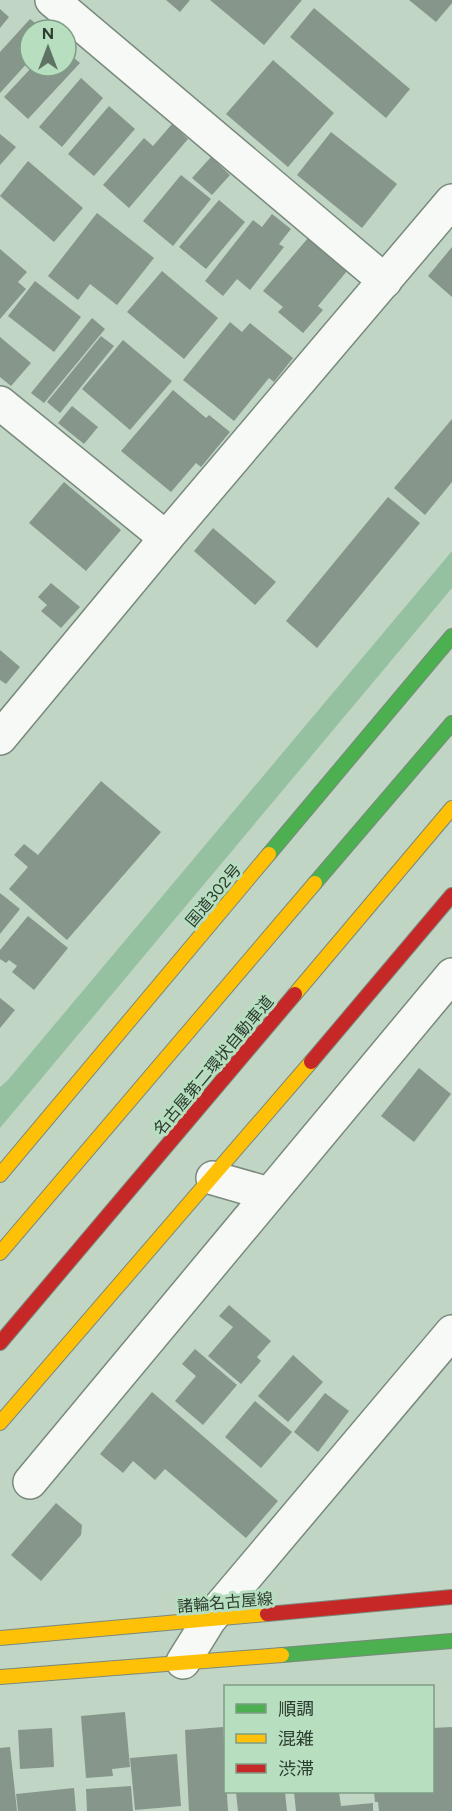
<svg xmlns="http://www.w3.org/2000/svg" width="452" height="1811" font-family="Figtree,'Noto Sans JP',sans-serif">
  <rect width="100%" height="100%" fill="#c0d5c4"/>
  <path fill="#96c1a0" d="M452 551V588L0 1128V1087L8 1080Z"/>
  <g fill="#86968a">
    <path d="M166 0H190L180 12Z"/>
    <path d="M210 0H302L264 45Z"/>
    <path d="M409 0H452V3L436 22Z"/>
    <path d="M314 8 410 89 386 118 290 37Z"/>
    <path d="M0 9 9 17 0 28Z"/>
    <path d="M30 19 39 26 35 30H30V36L27 39 30 41V60L0 93V52Z"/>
    <path d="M66 51 80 63 28 119 4 97 33 66H66Z"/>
    <path d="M273 60 334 113 288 167 226 114Z"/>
    <path d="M81 78 103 98 62 147 39 127Z"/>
    <path d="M109 106 135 129 94 176 68 154Z"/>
    <path d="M172 124 188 139 129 208 103 185 144 138 153 146Z"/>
    <path d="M331 132 397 184 362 228 297 175Z"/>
    <path d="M0 134 16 147 0 165Z"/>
    <path d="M211 157 230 175 212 195 192 178Z"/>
    <path d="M28 161 83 208 54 242 0 196Z"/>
    <path d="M181 175 211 199 173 246 143 221Z"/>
    <path d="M219 200 245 222 206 269 179 247Z"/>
    <path d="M97 213 154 258 117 305 90 284 78 300 48 276Z"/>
    <path d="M272 214 291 229 279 244 284 247 250 290 237 279 223 296 205 281 253 220 262 227Z"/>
    <path d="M308 238 347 271 318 306 323 310 303 333 278 312 283 307 263 291Z"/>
    <path d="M452 247V297L428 276Z"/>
    <path d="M0 249 27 272 18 282 26 289 0 319Z"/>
    <path d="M162 271 218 318 184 359 127 312Z"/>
    <path d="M35 281 81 317 54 352 8 316Z"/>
    <path d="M92 318 105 329 44 403 31 393Z"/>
    <path d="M230 322 242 332 250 323 293 358 274 382 269 378 234 421 183 380Z"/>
    <path d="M101 336 114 346 60 413 47 402Z"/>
    <path d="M0 337 31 363 11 386 0 377Z"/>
    <path d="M123 340 172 381 130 430 82 389Z"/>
    <path d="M173 390 206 418 209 415 230 432 201 467 196 463 171 492 121 451Z"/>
    <path d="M72 406 98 427 84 444 58 423Z"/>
    <path d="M452 419V482L425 515 394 488Z"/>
    <path d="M64 482 121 530 86 571 29 523Z"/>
    <path d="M388 497 420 523 317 648 286 621Z"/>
    <path d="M213 528 276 582 255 605 194 551Z"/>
    <path d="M51 583 80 607 61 628 41 611 47 605 38 597Z"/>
    <path d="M0 650 20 667 6 684 0 680Z"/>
    <path d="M101 781 161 832 67 940 9 889 28 867 14 855 24 844 38 855Z"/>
    <path d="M0 893 20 909 0 934Z"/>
    <path d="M28 916 68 948 34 990 12 972 17 966 9 960 6 963 0 959V950Z"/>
    <path d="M0 998 15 1010 0 1028Z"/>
    <path d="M419 1068 451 1094 414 1142 381 1116Z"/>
    <path d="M229 1305 271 1341 257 1357 261 1361 241 1384 208 1356 233 1327 219 1316Z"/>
    <path d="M195 1349 237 1385 203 1425 175 1401 196 1376 182 1364Z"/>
    <path d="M293 1355 323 1382 288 1422 258 1396Z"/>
    <path d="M152 1392 278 1501 246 1538 165 1469 155 1480 133 1461 123 1473 100 1454Z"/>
    <path d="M325 1393 349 1411 318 1452 294 1432Z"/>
    <path d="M255 1401 292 1432 261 1468 225 1437Z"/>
    <path d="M56 1503 82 1525 81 1535 41 1581 11 1555Z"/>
    <path d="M125 1712 130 1767 112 1769 113 1776 86 1778 81 1716Z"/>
    <path d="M223 1727 228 1811H189L185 1730Z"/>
    <path d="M452 1727V1811H379L378 1802H375L374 1792H432V1728Z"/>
    <path d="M52 1728 54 1767 20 1769 18 1730Z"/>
    <path d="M10 1747 17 1811H0V1748Z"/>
    <path d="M177 1754 181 1806 135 1810 130 1758Z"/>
    <path d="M131 1786 133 1811H87L86 1789Z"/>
    <path d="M74 1788 76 1811H18L16 1794Z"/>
    <path d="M236 1792H285L287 1811H238Z"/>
    <path d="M294 1792H339L341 1806 373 1803V1811H296Z"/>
  </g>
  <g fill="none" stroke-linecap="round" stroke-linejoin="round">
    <g stroke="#79897c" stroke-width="36">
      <g id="street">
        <path d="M52 0 385 281"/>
        <path d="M0 403 166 538"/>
        <path d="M0 738 166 538 452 201"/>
        <path d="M213 1178 269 1194"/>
        <path d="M30 1482 452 975"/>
        <path d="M183 1662 209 1620 452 1332"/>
      </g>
    </g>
    <g stroke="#79897c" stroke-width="16">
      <g id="fast">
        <path d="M269 854 452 636"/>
        <path d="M315 883 452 723"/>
        <path d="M282 1655 452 1641"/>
      </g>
    </g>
    <g stroke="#79897c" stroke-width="16">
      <g id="slow">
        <path d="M295 994 452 808"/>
        <path d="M0 1175 269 854"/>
        <path d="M0 1253 315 883"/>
        <path d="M0 1423 311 1062"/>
        <path d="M0 1638 267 1614"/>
        <path d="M0 1677 282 1655"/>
      </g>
    </g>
    <g stroke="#79897c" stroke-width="16">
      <g id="jam">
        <path d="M311 1062 452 895"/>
        <path d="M0 1343 295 994"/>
        <path d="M267 1614 452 1597"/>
      </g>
    </g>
    <use href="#street" stroke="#f6f9f6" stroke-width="33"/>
    <use href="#fast" stroke="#4caf50" stroke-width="14"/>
    <use href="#slow" stroke="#ffc107" stroke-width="14"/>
    <use href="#jam" stroke="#c62828" stroke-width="14"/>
  </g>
  <g text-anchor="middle" stroke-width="6" stroke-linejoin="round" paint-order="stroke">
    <g font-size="16" fill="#2c3c30" stroke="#b7debf">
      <text transform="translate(213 895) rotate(-50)" y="6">国道302号</text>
      <text transform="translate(213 1065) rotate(-50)" y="6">名古屋第二環状自動車道</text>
      <text transform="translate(225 1602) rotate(-5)" y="6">諸輪名古屋線</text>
    </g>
  </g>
  <rect x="224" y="1685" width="210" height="108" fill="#b7debf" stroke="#7f9d86" stroke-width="1.5"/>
  <rect x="236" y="1704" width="30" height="9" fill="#4caf50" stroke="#7f9d86" stroke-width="1.5"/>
  <text x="278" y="1715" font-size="18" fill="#2c3c30">順調</text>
  <rect x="236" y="1734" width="30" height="9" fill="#ffc107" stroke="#7f9d86" stroke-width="1.5"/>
  <text x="278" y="1745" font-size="18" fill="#2c3c30">混雑</text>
  <rect x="236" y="1764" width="30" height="9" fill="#c62828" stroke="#7f9d86" stroke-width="1.5"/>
  <text x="278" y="1775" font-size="18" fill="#2c3c30">渋滞</text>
  <g transform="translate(48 48)"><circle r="28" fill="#b7debf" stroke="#7f9d86" stroke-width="1.5"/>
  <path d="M0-4.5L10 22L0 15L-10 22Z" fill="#607264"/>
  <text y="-9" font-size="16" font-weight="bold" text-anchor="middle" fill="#2c3c30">N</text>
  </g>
</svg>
